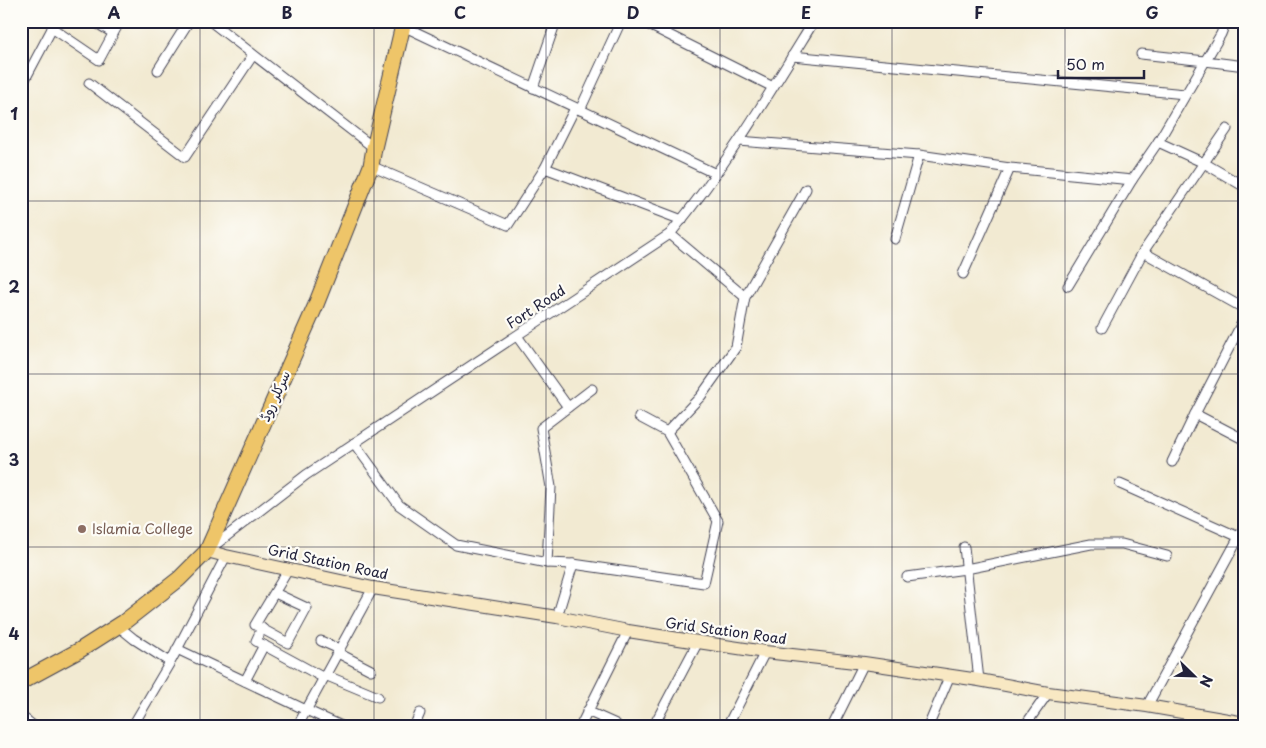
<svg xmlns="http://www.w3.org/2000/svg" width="1266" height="748" font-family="'Playpen Sans','Playpen Sans Arabic',sans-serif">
  <rect width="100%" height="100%" fill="#fdfcf7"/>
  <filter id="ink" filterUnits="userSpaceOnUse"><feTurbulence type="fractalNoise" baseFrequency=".02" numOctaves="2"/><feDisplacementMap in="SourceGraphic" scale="10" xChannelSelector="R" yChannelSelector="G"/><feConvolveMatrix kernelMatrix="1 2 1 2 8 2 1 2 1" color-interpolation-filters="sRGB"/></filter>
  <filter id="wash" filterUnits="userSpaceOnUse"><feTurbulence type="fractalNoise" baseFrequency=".0096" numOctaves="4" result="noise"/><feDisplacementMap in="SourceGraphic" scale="20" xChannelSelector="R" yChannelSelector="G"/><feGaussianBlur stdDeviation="1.12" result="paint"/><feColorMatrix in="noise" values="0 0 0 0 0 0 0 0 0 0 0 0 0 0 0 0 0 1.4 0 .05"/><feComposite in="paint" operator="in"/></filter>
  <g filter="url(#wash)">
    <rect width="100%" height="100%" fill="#f2ead2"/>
  </g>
  <g filter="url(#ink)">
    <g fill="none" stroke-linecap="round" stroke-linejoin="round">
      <g stroke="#414052" stroke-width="11">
        <g id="street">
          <path d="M93 21 113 33"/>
          <path d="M210 21 374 148"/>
          <path d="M641 21 773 87"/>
          <path d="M403 26 716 174"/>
          <path d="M52 28 99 60 120 21"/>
          <path d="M1141 54 1205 61 1245 66"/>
          <path d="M792 56 1185 94"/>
          <path d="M158 70 189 21"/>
          <path d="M89 83 185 157 253 55"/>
          <path d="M21 87 56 21"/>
          <path d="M533 88 556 21"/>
          <path d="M580 110 621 21"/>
          <path d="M739 141 919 155 1010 168 1132 180 1158 142 1204 163 1245 187"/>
          <path d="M1158 142 1221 34 1226 21"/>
          <path d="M371 166 508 225 545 168 575 108"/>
          <path d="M545 168 682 220"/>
          <path d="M895 239 919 155"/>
          <path d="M1143 252 1245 309"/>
          <path d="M963 274 1010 168"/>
          <path d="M1068 286 1132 180"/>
          <path d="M745 297 806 189"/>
          <path d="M1102 328 1143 252 1227 129"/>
          <path d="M517 336 568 407"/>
          <path d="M1195 414 1245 440"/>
          <path d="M667 432 701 396 736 347 745 297 670 234"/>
          <path d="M354 443 399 505 456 545 547 563"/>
          <path d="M1172 462 1195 414 1245 317"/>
          <path d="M1120 484 1239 537 1245 538"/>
          <path d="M964 547 979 680"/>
          <path d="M210 549 306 475 670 234C725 168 769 94 814 21"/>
          <path d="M573 564 547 563 551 487 541 428 592 389"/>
          <path d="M907 577 966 569 1091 544H1122L1167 556"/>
          <path d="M275 593 307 608 288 643 255 625 288 570"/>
          <path d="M557 617 573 564 704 583 718 521 667 432 639 417"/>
          <path d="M118 626 134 639 170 662"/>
          <path d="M262 628 256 641 324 678"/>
          <path d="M321 641 339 649"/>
          <path d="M177 649 306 710 344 727"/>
          <path d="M338 653 371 670"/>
          <path d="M325 675 378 697"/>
          <path d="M245 681 264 645"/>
          <path d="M1147 706 1245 526"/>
          <path d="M587 711 616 724"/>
          <path d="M21 716 35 727"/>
          <path d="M132 727 172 659 226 556"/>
          <path d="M297 727 373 588"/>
          <path d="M414 727 420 713"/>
          <path d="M580 727 628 631"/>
          <path d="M653 727 698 642"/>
          <path d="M727 727 765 652"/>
          <path d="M832 727 864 663"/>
          <path d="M928 727 950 675"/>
          <path d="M1024 727 1048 693"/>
        </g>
      </g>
      <g stroke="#414052" stroke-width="14">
        <path id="secondary" d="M207 551 226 556 373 588 557 617 628 631 698 642 765 652 864 663 979 680 1048 693 1147 706 1245 723"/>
      </g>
      <g stroke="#414052" stroke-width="17">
        <path id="primary" d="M21 682 80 650 124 622 179 579 207 551 315 307 371 166 374 148 404 21"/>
      </g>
      <use href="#street" stroke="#fff" stroke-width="9"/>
      <use href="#secondary" stroke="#f8e8c3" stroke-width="12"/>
      <use href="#primary" stroke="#eec569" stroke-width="15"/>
    </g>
  </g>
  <path fill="none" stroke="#22223b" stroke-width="1" stroke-opacity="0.55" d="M200 21V727M374 21V727M546 21V727M720 21V727M892 21V727M1065 21V727M21 201H1245M21 374H1245M21 547H1245"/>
  <circle fill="#8d6e63" stroke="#fdfcf7" stroke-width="2" cx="82" cy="529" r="5"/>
  <g text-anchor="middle" stroke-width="4.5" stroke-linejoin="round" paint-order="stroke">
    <g font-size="14" fill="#22223b" stroke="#fdfcf7">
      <text transform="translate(536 307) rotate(-33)" y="5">Fort Road</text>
      <text transform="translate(275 396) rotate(-66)" y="5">سرکلر روڈ</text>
      <text transform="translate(328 562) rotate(12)" y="5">Grid Station Road</text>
      <text transform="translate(726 631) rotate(8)" y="5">Grid Station Road</text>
    </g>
    <g font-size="14" fill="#785e54" stroke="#fdfcf7" text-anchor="start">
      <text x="92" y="534">Islamia College</text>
    </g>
  </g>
  <rect width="1266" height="748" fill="none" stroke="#fdfcf7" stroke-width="55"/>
  <g transform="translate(1194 676) rotate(113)" stroke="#fdfcf7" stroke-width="4" paint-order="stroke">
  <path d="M0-4L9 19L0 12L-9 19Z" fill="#22223b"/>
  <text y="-8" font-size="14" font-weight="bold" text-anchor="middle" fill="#22223b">N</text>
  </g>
  <path d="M1058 70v8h86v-8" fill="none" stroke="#22223b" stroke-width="2.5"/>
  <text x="1066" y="70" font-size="15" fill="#22223b" stroke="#fdfcf7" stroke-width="4" paint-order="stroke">50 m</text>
  <rect x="28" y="28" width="1210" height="692" fill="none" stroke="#22223b" stroke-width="2"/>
  <g font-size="16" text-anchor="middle" font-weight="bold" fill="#22223b">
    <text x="114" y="19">A</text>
    <text x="287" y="19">B</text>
    <text x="460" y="19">C</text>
    <text x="633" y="19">D</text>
    <text x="806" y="19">E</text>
    <text x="979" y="19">F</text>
    <text x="1152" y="19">G</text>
    <text x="14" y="120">1</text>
    <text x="14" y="293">2</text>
    <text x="14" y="466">3</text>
    <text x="14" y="640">4</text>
  </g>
</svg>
